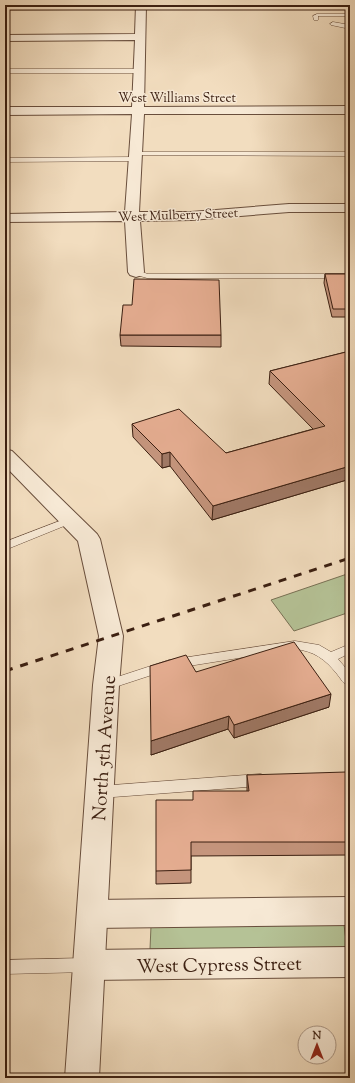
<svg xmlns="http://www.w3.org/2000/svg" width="355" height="1083" font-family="'Sorts Mill Goudy',serif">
  <rect width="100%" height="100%" fill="#f2ddbf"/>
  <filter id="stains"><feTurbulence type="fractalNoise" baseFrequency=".005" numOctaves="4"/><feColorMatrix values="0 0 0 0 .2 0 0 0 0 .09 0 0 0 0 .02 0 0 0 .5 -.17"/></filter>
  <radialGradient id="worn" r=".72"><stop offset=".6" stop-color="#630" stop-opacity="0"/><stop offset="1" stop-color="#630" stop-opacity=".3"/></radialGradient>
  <g fill="#b5c296" stroke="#787054">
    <path d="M350 573V612L294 631 271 600Z"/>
    <path d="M344 925 347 948 150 949 151 926Z"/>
  </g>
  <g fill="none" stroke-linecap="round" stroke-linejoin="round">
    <g stroke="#694e3c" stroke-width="1">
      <g id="service">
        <path d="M143 7 141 9 5 10V8Z"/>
        <path d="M317 14H350V16H318V20H314L313 16Z"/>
        <path d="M333 22 350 25V29L331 25 330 24Z"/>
        <path d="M5 69H139L142 71 139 73H5Z"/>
        <path d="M135 152H350V156L133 155V153Z"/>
        <path d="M5 158 135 157 138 159 135 161 5 162Z"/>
        <path d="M133 270H136L148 274H350V278H147L133 274Z"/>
        <path d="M70 517 74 518 75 520 74 522 5 550V542Z"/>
        <path d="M295 641 319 645 331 652 350 644V653L338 659 350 673V687C344 685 341 679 337 674 325 659 314 651 295 649L170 669 106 690 102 688 100 685 102 682 169 660Z"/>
        <path d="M261 774 266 776 268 780 266 784 261 786 100 798 95 796 93 792 95 788 100 786Z"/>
        <path d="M88 958 94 960 96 965 94 970 88 972 5 974V960Z"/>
      </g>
    </g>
    <g stroke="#694e3c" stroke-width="2">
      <g id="minor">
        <path d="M136 5H146L144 107 350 106V114H144L139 212H191L289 204H350V212H289L191 220 140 221 144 272 142 275 136 277 130 275 128 272 125 221 5 222V214L125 212 132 114 5 115V107H132L135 40 5 41V35L135 34Z"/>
        <path d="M350 897V925L92 928 81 924 77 914 81 904 92 900Z"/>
        <path d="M350 947V977L89 980 78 975 73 965 78 955 89 950Z"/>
      </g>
    </g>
    <g stroke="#694e3c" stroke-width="2">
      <path id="tertiary" d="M5 449 12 451 97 534 100 539 123 636 119 685 99 1078H65L93 685 99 636 78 541 5 466Z"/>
    </g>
    <use href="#service" fill="#f7e9d5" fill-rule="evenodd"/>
    <use href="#minor" fill="#f7e9d5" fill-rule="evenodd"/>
    <use href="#tertiary" fill="#f7e9d5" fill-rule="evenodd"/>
    <path stroke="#3b1f11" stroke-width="3" stroke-dasharray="8 8" stroke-linecap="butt" d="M5 671 350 558"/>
  </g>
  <g fill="#c5957d" stroke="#3b1f11">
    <path d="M325 274H350V317H332L324 283Z"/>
    <path d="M120 335H221V347L121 346Z"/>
    <path d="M350 351V479L212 520 170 466 162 468 133 437 132 424 226 453 313 429 269 384 270 371Z"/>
    <path d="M196 672 329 707 234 738 228 729 151 755Z"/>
    <path d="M247 775 350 799V855L191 856V883L156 884V871L247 791Z"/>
  </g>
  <g fill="#a07966" stroke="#3b1f11">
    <path d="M170 452V466L162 468V454Z"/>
    <path d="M350 466V479L212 520 213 506Z"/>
    <path d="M331 694 329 707 234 738V725Z"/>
    <path d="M229 716 228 729 151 755V741Z"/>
    <path d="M5 743 6 752 5 764Z"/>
  </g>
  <g fill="#e5ad91" stroke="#3b1f11">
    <path d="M325 274H350V309H333Z"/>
    <path d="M134 279 219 280 221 335H120L123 305H132Z"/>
    <path d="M350 351V466L213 506 170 452 162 454 132 424 179 409 226 453 325 426 270 371Z"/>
    <path d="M294 642 331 694 234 725 229 716 151 741 150 666 186 655 196 672Z"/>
    <path d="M346 772 350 799V842H191V870L156 871V800H193V791H249L247 775Z"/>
  </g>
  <g text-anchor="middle" stroke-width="3" stroke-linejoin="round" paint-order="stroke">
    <g font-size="13" fill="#3b1f11" stroke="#f7e9d5">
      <text x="177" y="102">West Williams Street</text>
      <text transform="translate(178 214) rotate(-2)" y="5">West Mulberry Street</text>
    </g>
    <g font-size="19" fill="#3b1f11" stroke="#f7e9d5">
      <text transform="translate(103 748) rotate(-86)" y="7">North 5th Avenue</text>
      <text transform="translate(219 964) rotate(-1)" y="7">West Cypress Street</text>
    </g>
  </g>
  <rect width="355" height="1083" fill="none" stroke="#f2ddbf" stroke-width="20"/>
  <rect x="6" y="6" width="343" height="1071" fill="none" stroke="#3b1f11" stroke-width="2"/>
  <rect x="10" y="10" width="335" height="1063" fill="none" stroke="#3b1f11"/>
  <g transform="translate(317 1045)"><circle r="19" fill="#f7e9d5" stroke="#ac9887"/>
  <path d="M0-3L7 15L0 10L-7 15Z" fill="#8f2418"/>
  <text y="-6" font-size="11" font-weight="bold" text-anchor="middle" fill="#3b1f11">N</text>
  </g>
  <rect width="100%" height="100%" filter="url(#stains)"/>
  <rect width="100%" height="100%" fill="url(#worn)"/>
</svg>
